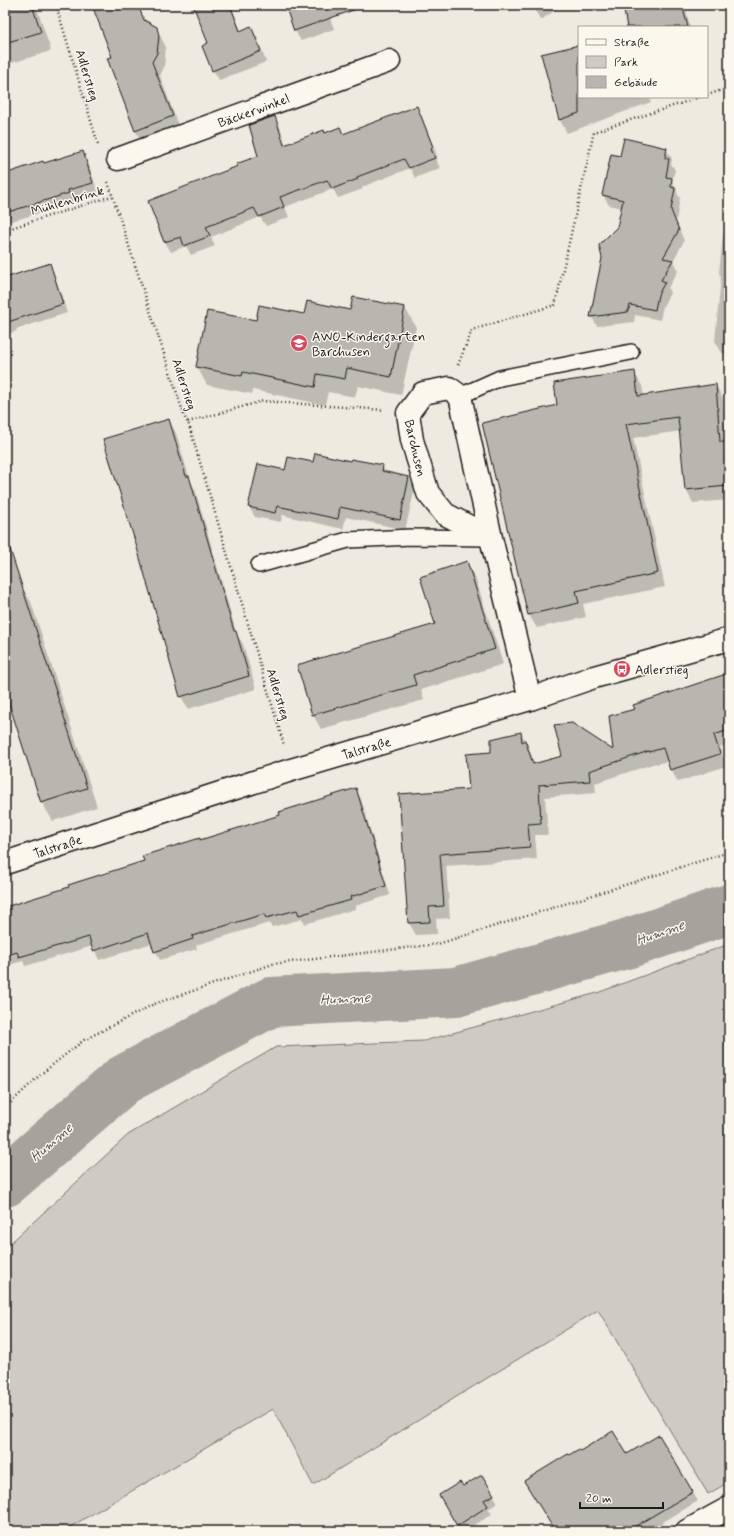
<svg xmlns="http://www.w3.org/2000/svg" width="734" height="1536" font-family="Mynerve,sans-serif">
  <rect width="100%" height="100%" fill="#eeeadf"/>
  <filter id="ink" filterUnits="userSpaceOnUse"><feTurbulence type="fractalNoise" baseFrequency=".025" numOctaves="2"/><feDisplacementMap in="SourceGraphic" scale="8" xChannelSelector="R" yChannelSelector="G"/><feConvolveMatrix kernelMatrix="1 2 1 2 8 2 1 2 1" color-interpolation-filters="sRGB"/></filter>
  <g filter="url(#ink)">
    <path fill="#ceccc2" stroke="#75746f" d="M729 944V1296L722 1301 729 1314V1482L708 1494 598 1310 313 1485 273 1409 63 1531H5V1248L128 1135 276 1047 424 1041 597 993Z"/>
    <g fill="#0003">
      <path d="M5 5H36L51 51 5 65Z"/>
      <path d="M93 5H137L146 23 156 28 166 47 164 67 160 76 180 130 143 144 135 130 113 57Z"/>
      <path d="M194 5H231L241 31 251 28 257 37 266 62 219 80 213 70 209 44Z"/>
      <path d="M286 5H325L334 29 301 41 295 31Z"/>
      <path d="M531 5H563L541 20Z"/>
      <path d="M624 5H685L690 27H628Z"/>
      <path d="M579 46V97H649L651 102 567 133 560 120Z"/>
      <path d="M416 107 422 117 438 158 436 159 440 168 415 178 410 168 362 187 363 189 338 198 333 189 285 207 289 217 266 226 260 217 211 237 215 246 191 255 186 246 171 252 165 242 150 201 239 167 259 156 274 117 280 127 286 145 324 131 326 134 340 128 343 134Z"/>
      <path d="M666 149 672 159 671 164 675 170 672 181 677 189V193L680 198 676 221 684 241 673 261 678 271 668 288 670 293 663 306 660 320 635 315 634 322 597 326 591 316 618 228 622 208 609 205 603 195 621 157Z"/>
      <path d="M82 152 88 162 98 193 73 200 74 203 5 223V175L44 164Z"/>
      <path d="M723 234H729V354L722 353 715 341 721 277 719 273Z"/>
      <path d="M49 265 54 273 67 313 16 329 17 331 5 335V279Z"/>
      <path d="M354 298 405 308 416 327 401 395 358 386 355 397 328 392 325 405 253 390 252 394 207 385 197 367 257 322 351 311Z"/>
      <path d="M634 372 642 386 644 396 716 385 723 399 727 448 729 451V500L693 503 686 490 681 431 633 438 665 587 583 604 586 617 537 628 529 615 484 424 558 406Z"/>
      <path d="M169 421 176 433 190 480 195 489 237 635 243 644 256 689 188 709 181 696Z"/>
      <path d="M351 462 382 466 386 473 409 478 415 488 405 530 346 517 343 529 282 515 281 522 255 517 249 507 314 464Z"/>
      <path d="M467 562 475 577 503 664 421 690 424 700 321 729 313 715 436 625Z"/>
      <path d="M20 584 31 602 97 807 53 821 42 803 5 688V589Z"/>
      <path d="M729 674V744L720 747 726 766 678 782 671 770 668 761 657 764 656 763 595 783 596 793 545 797 548 835H535L537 859 446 866 450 918 436 919 437 934 416 935 409 923 400 795 470 790 492 753 521 733 528 745 535 765 614 752 636 709Z"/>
      <path d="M356 790 361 799 390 895 355 906V909L305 924 302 919 272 927 269 923 196 945 197 949 160 960 152 943 99 960 93 946 25 966 23 961 5 966V908L145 862 200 841 282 815Z"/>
      <path d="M658 1436 698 1501 648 1531H547L553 1527 580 1452 627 1455Z"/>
      <path d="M482 1476 498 1503 488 1509 492 1514 465 1531H461L440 1495 463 1488Z"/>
    </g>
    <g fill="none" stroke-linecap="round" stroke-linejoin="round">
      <path stroke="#a6a39d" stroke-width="50" d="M5 1182 123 1080 271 1002 456 992 626 944 729 909"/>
    </g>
    <g fill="#b9b6af" stroke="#1c1c1c">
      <path d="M5 5H32L41 32 5 43Z"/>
      <path d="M92 5H138L144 20 157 27 159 36 157 53 152 62 173 116 135 131 107 58 112 57Z"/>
      <path d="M193 5H230L240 31 251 26 261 51 212 71 202 46 208 43Z"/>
      <path d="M285 5H358L359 8 294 31Z"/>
      <path d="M623 5H682L688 27H627Z"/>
      <path d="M579 45V113L559 120 541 54Z"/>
      <path d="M417 106 433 147 431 149 435 158 409 168 404 159 357 177 358 179 332 189 327 180 280 197 284 207 259 217 254 208 206 227 210 236 184 246 181 237 164 242 148 201 238 166 236 164 258 156 249 125 275 116 284 145 324 130 325 133 340 127 343 134Z"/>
      <path d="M624 138 667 148 665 158 669 159 666 177 672 178 671 187 675 188 671 210 679 230 663 258 673 260 661 280 665 282 658 295 655 310 630 305 628 312 590 317 602 258 599 245 617 227 623 200 602 195 611 154 620 156Z"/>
      <path d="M83 151 93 183 68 190 69 193 5 213V174L43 161 44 163Z"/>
      <path d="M50 263 63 304 5 323V278Z"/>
      <path d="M353 297 405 307 391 377 347 368 345 379 317 374 315 387 243 372 242 376 196 367 207 311 256 320 259 305 304 314 307 301 350 310Z"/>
      <path d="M635 371 638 396 716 384 720 442H725L728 486 685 490 678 417 626 424 658 573 576 591 579 603 528 615 482 423 557 405 554 383Z"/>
      <path d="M169 419 186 476H189L234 631H236L249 676 180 697 135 541 103 439Z"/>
      <path d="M315 453 350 461 351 459 383 465 382 471 409 477 400 520 340 507 338 519 277 506 275 513 248 507 258 464 285 470 288 457 313 462Z"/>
      <path d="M10 549 87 788 41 803 5 691V550Z"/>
      <path d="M467 561 495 649 413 675 416 685 312 715 297 665 435 624 420 577Z"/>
      <path d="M729 673V730L714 735 720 754 670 770 663 748 649 752V751L589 771 590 781 539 785 541 823 528 824 530 847 440 854 444 906 429 907 430 922 408 923 399 794 469 789 466 754 491 752V739L521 732 522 742 525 740 533 764 562 756 554 725 572 723 613 750 609 716 635 709 633 705Z"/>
      <path d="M356 788 386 886 350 897 351 900 299 915 297 910 266 918 264 914 192 936 193 939 154 952 148 933 93 951 89 937 19 957 17 952 5 956V907L69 887 68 885 144 861 142 856 200 838V840L280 815 279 812Z"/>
      <path d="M613 1431 627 1454 659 1435 693 1492 627 1531H555L524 1481 568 1454 569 1455 579 1449 580 1451Z"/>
      <path d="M482 1475 494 1495 484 1500 488 1506 457 1526 439 1495 460 1482 463 1486Z"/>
    </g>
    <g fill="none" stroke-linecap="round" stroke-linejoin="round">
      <g stroke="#1c1c1c" stroke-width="18">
        <g id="service">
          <path d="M460 396 500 378 631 352"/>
          <path d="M259 565 348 540 411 537 488 538"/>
        </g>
      </g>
      <g stroke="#1c1c1c" stroke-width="25">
        <g id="minor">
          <path id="s1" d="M118 159 389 61"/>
          <path d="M491 538 445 514 428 493 412 440 408 413 423 393 449 388 460 396 491 538 530 699"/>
          <path d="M687 1531 729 1508"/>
        </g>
      </g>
      <g stroke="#1c1c1c" stroke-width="25">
        <g id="tertiary">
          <path id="s2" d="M5 863 291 770 530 699 594 677 729 639"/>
        </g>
      </g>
      <g stroke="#1c1c1c" stroke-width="2.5" stroke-dasharray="1 3" stroke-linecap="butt">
        <path d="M56 5 98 144"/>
        <path d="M707 95 729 88"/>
        <path d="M108 182 186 421 188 422 284 745"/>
        <path d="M5 230 112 196"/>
        <path d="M458 365 472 330 555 305 594 132 700 97"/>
        <path d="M188 422 263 401 384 410"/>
        <path d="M5 1108 41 1074 84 1040 154 1004 273 964 438 944 729 852"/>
      </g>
      <use href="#service" stroke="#fbf7ec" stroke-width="15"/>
      <use href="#minor" stroke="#fbf7ec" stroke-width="22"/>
      <use href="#tertiary" stroke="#fbf7ec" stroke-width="22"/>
    </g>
  </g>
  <defs>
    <g id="school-disc" transform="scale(0.9)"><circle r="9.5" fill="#d1495b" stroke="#fbf7ec"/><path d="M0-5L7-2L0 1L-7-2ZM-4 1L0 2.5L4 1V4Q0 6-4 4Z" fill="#fff"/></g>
    <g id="bus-disc" transform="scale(0.9)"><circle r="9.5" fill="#d1495b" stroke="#fbf7ec"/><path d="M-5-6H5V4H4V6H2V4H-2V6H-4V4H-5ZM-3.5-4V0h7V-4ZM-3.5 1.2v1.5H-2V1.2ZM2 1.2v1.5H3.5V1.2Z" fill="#fff"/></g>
  </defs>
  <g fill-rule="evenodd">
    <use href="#school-disc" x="299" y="343"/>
    <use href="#bus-disc" x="622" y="669"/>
  </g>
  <g text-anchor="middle" stroke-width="3" stroke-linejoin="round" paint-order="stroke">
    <g font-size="13" fill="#1c1c1c" stroke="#fbf7ec">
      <text transform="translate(88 75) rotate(73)" y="5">Adlerstieg</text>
      <text dy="5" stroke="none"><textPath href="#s1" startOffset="144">Bäckerwinkel</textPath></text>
      <text transform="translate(67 200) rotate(-17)" y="5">Mühlenbrink</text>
      <text transform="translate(185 384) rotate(72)" y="5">Adlerstieg</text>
      <text transform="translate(416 448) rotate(77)" y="5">Barchusen</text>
      <text transform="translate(279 694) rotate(73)" y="5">Adlerstieg</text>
      <text dy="5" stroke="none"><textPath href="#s2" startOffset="379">Talstraße</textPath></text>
      <text dy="5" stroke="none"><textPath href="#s2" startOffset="55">Talstraße</textPath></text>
    </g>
    <g font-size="13" fill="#1c1c1c" stroke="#fbf7ec" text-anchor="start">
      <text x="312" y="341">AWO-Kindergarten<tspan x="312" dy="15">Barchusen</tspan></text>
      <text x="635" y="674">Adlerstieg</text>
    </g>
    <g font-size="14" font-style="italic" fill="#5a5956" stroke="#fbf7ec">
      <text transform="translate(660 932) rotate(-19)" y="5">Humme</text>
      <text transform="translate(345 998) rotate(-3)" y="5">Humme</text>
      <text transform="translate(51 1142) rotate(-41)" y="5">Humme</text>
    </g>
  </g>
  <rect width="734" height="1536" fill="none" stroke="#fbf7ec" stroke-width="20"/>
  <rect x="10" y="10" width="714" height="1516" fill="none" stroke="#1c1c1c" stroke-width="1.5" filter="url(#ink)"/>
  <rect x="578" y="26" width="130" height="72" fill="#fbf7ec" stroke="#a29f99"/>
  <rect x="586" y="39" width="20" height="6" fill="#fbf7ec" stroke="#a29f99"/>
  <text x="614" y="46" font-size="12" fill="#1c1c1c">Straße</text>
  <rect x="586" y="56" width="20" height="12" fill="#ceccc2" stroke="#a29f99"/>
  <text x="614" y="66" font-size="12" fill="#1c1c1c">Park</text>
  <rect x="586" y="76" width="20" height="12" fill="#b9b6af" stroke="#a29f99"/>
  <text x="614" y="86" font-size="12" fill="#1c1c1c">Gebäude</text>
  <path d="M580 1502v6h83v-6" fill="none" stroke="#1c1c1c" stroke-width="2"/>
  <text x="586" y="1502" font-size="12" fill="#1c1c1c" stroke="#fbf7ec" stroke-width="3" paint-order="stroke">20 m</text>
</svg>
